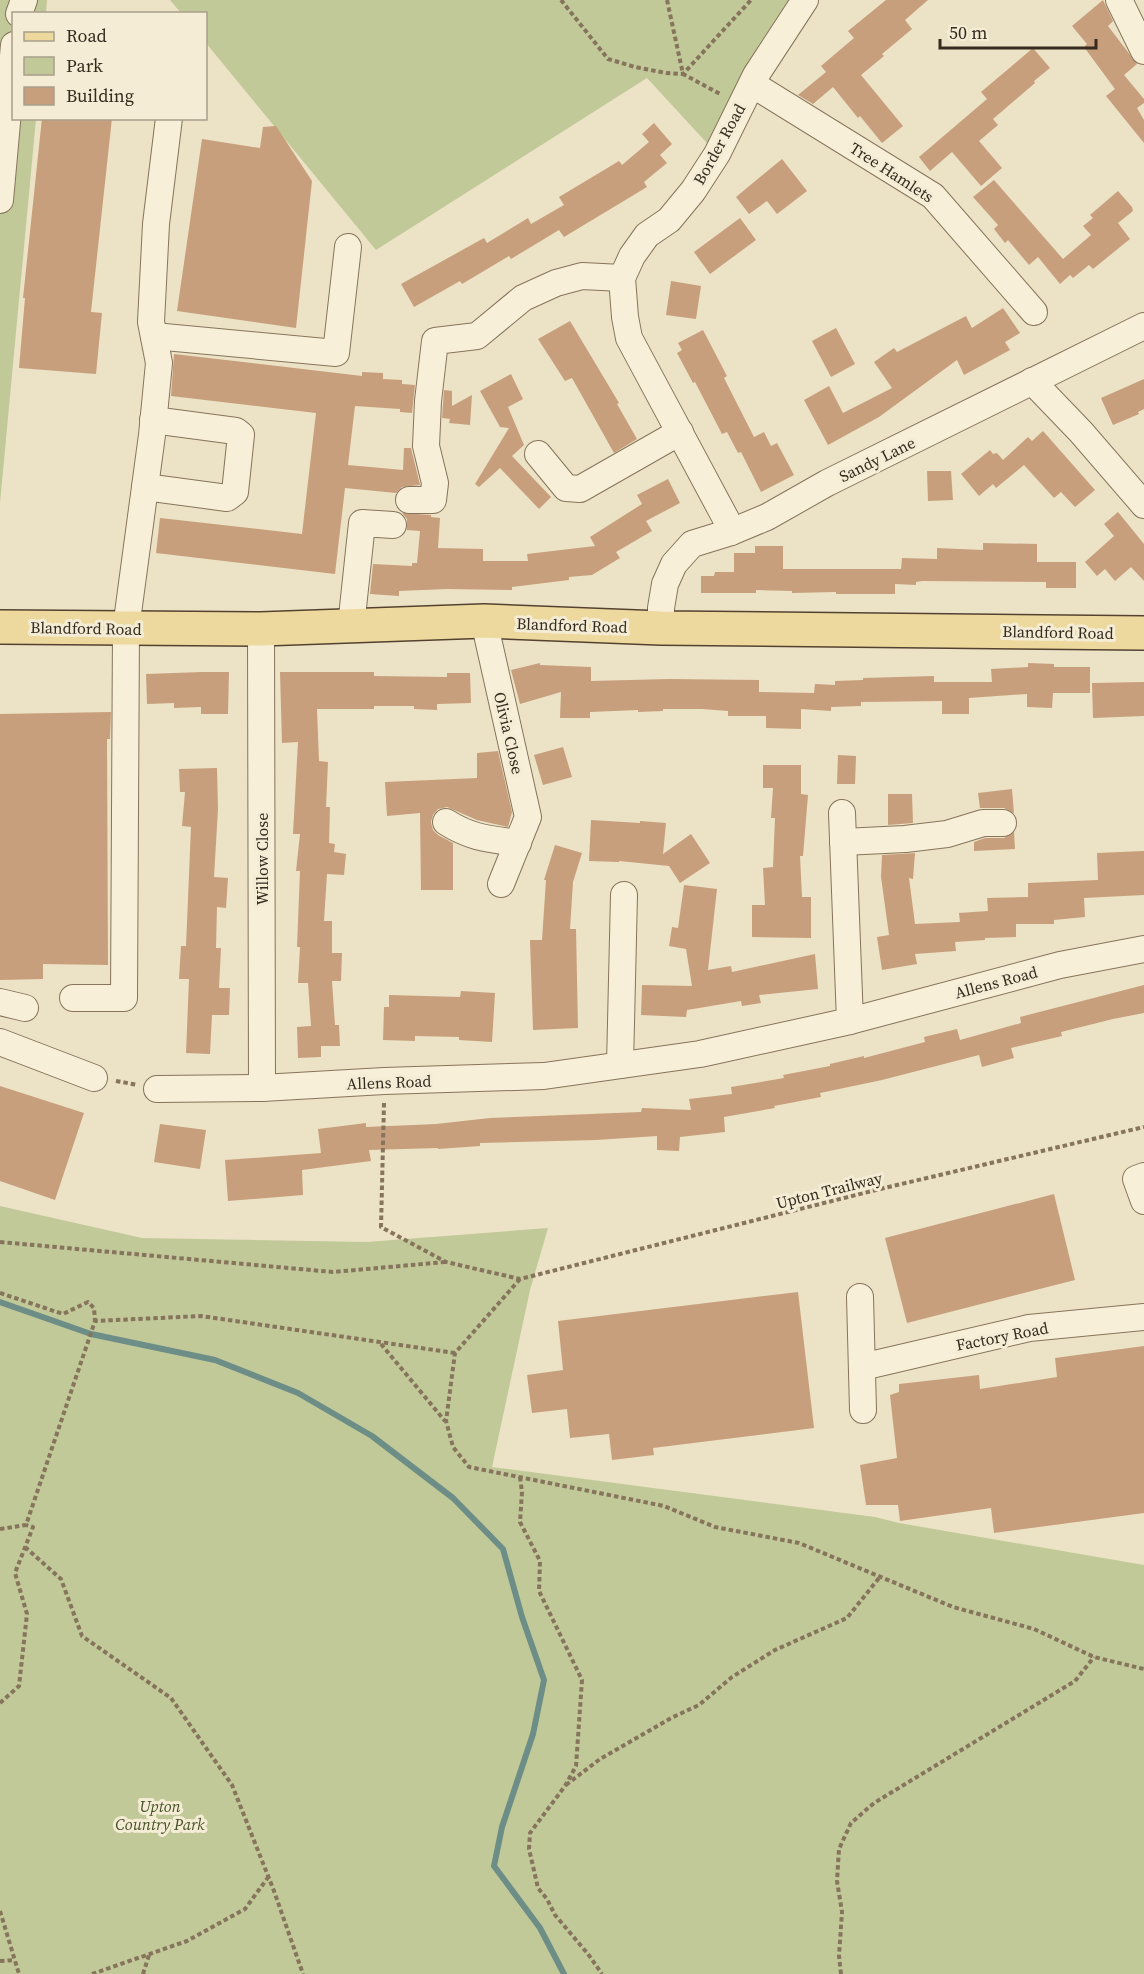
<svg xmlns="http://www.w3.org/2000/svg" width="1144" height="1974" font-family="'Source Serif 4',serif">
  <rect width="100%" height="100%" fill="#ece2c5"/>
  <g fill="#c1c999">
    <path d="M0 0H47L46 13 14 14V118L36 119 0 503Z"/>
    <path d="M170 0H805L717 154 647 78 376 250 206 43V14L181 13Z"/>
    <path d="M0 1206 142 1238 367 1242 548 1228 530 1290 492 1467 875 1517 899 1523 1144 1565V1974H0Z"/>
  </g>
  <g fill="none" stroke-linecap="round" stroke-linejoin="round">
    <path stroke="#6d8d87" stroke-width="6" d="M0 1302 91 1334 215 1360 298 1393 372 1436 453 1498 503 1549 522 1617 544 1680 533 1734 502 1827 494 1866 540 1928 564 1974"/>
  </g>
  <g fill="#c89f7c">
    <path d="M886 0H928L905 20 912 29 882 54 884 56 861 75 903 126 882 143 860 116 858 118 833 87 813 104 798 95 826 72 821 66 854 38 848 31Z"/>
    <path d="M1103 0 1113 21 1108 26 1137 64 1124 75 1144 99V103L1137 108 1144 120V143L1106 96 1115 89 1084 47 1087 44 1072 26Z"/>
    <path d="M1033 48 1050 68 1034 81 1035 83 993 119 998 125 979 141 1002 168 981 186 952 152 930 171 919 157 987 99 981 92Z"/>
    <path d="M42 118H112L91 312 102 313 96 374 19 368 25 298H23Z"/>
    <path d="M654 123 672 144 660 155 667 163 644 182 647 187 564 237 559 230 511 259 509 256 462 284 460 281 414 307 401 284 484 238 487 243 528 218 531 224 564 205 559 197 619 161 622 165 649 142 642 134Z"/>
    <path d="M276 126 312 181 296 328 177 311 202 139 260 148 263 127Z"/>
    <path d="M782 159 807 191 777 214 767 201 749 214 736 197Z"/>
    <path d="M994 180 1063 259 1091 235 1083 226 1093 218 1090 215 1118 191 1132 207 1133 211 1118 223 1130 239 1093 269 1089 265 1073 278 1070 275 1060 284 1038 257 1029 265 1008 240 1005 243 994 229 998 225 973 197Z"/>
    <path d="M740 218 756 240 710 274 694 252Z"/>
    <path d="M671 281 701 286 696 319 666 315Z"/>
    <path d="M1003 308 1020 333 1005 342 1010 350 964 375 957 360 879 417 828 445 804 400 829 386 843 413 892 388 874 362 894 348 897 352 966 316 972 328Z"/>
    <path d="M570 321 619 403 617 404 637 439 614 453 572 378 565 381 538 339Z"/>
    <path d="M836 328 855 364 831 377 812 341Z"/>
    <path d="M703 330 727 376 724 378 754 437 764 432 771 446 777 443 794 475 761 492 741 452 738 453 727 432 722 434 695 382 693 383 677 353 682 350 678 343Z"/>
    <path d="M174 354 362 376V372L383 373V379L402 380V384L415 385 412 413 400 412V409L355 406 348 465 403 470 404 448H411L420 485 402 487 396 493 345 488 335 574 156 553 160 518 302 534 316 413 171 396Z"/>
    <path d="M511 374 523 399 508 407 524 445 512 456 551 497 539 509 500 468 479 487 475 484 509 428 500 427 480 391Z"/>
    <path d="M1144 379V409L1138 412 1139 414 1113 425 1101 398Z"/>
    <path d="M444 390 452 391V406L472 395 470 425 449 423 450 419 442 418Z"/>
    <path d="M1043 431 1095 490 1075 507 1061 492 1054 498 1024 465 996 488 993 484 979 496 961 474 990 450 993 454 997 453 1003 460 1028 437 1032 441Z"/>
    <path d="M927 471H951L953 500 928 501Z"/>
    <path d="M668 479 680 503 646 521 652 531 616 552 620 558 592 575 569 577V580L512 587V590L447 589 399 591V596L370 594 373 564 412 566V563H417L420 531 407 530V519L402 513 431 515V517L440 518 438 548 483 549V561H528L527 554 595 546 590 537 642 504 637 495Z"/>
    <path d="M1118 512 1144 544V581L1131 567 1115 581 1105 569 1097 576 1085 562 1114 536 1104 524Z"/>
    <path d="M983 543 1037 544V562H1076V588H1046V582L922 581 916 582V585L895 584V594H836V592L792 593V591L756 590V593H701V576H714L715 572H734V553H755V546H783V569H901L902 558 937 559V548L983 550Z"/>
    <path d="M540 663V665L591 667V681L669 679 759 680V692L814 693 815 684 835 685V681L863 680V678L934 676V682H992L991 669 1028 667V663L1054 664V667H1090V693H1053L1052 708 1027 707V694L969 698V714H942V701L861 702V706L831 707V711L801 709V729L766 728V716H728V711L702 709H663V711L638 712V710L590 712V718H560L561 692 520 704 511 670Z"/>
    <path d="M202 672H229L228 714H201V707L174 708V703L147 704 146 674Z"/>
    <path d="M280 672H374V676L447 677V673H470L471 703 437 704V710L414 709V706H374V709H317L319 761 328 762 326 807H330L329 843 335 844 334 852 346 854 344 875 327 874 324 921H332V953H342L341 981H332L335 1025H339L340 1046H321V1057L298 1058 297 1027 311 1026 308 983H298L300 947H297L300 871H296L300 834H293L298 742 282 743Z"/>
    <path d="M1144 682V716L1093 718 1092 683Z"/>
    <path d="M111 712 110 739H107L108 965 43 964V979L0 980V714Z"/>
    <path d="M563 747 572 777 543 785 534 755Z"/>
    <path d="M498 751 512 812 508 827 477 820 447 807 438 809 433 815 431 822 433 830 438 835 453 843V890H421L420 813 387 816 385 782 477 778V753Z"/>
    <path d="M838 755 856 756 855 784H837Z"/>
    <path d="M763 765H801V794L808 795 803 856H800L802 897H811V938L752 937V905H765L763 868 773 867 775 818H771L773 788H763Z"/>
    <path d="M217 768 218 809 214 877 228 878 226 908 217 907 216 948H221L219 988H230L229 1015H212L210 1054 186 1053 189 979H179L181 946H186L191 827 182 826 185 792H180L179 769Z"/>
    <path d="M1012 789 1014 813 1004 808H980L978 793Z"/>
    <path d="M888 794H912L913 823 888 825Z"/>
    <path d="M591 820 640 823V821L666 823 663 854 691 834 710 863 680 883 669 866 619 861V862L589 861Z"/>
    <path d="M1014 832 1015 849 974 851V842L985 838H1004Z"/>
    <path d="M555 845 582 853 573 882 570 929H576L578 1028 533 1030 530 940H542L546 880H544Z"/>
    <path d="M1144 851V895L1084 898 1085 917 1054 920V924H1016V937L985 938V940L955 942 956 951 915 954 917 964 882 970 877 937 889 935 881 877 882 855 915 853 913 879 909 878 915 924 960 922 959 913 988 911 987 898 1028 897V883L1098 880 1097 853Z"/>
    <path d="M684 885 717 889 708 970 731 966 732 972 815 954 818 989 759 995 761 1003 742 1006 741 1001 687 1010 686 1017 641 1015 642 985 692 986 686 949 669 946 672 927 678 928Z"/>
    <path d="M1144 985V1013L1113 1019 1061 1032 1062 1036 1011 1048 1014 1058 982 1067 979 1055 882 1080 820 1093 821 1097 774 1106 775 1108 724 1117 725 1132 680 1137 679 1151 657 1150V1136L596 1140 480 1143V1146L438 1149V1148L369 1150 371 1161 302 1170 303 1195 228 1201 225 1160 321 1153 318 1129 366 1123V1127L436 1124 490 1118 641 1112 642 1108 691 1110 689 1099 732 1094 731 1087 784 1078 783 1075 830 1066V1064L864 1056V1058L925 1042 924 1037 957 1029 960 1040 1021 1023 1020 1017Z"/>
    <path d="M461 991 495 993 492 1042 459 1040V1037L415 1036V1041L383 1040 384 1007H389V995L460 997Z"/>
    <path d="M0 1086 84 1113 55 1200 0 1181Z"/>
    <path d="M160 1124 206 1130 200 1169 154 1162Z"/>
    <path d="M1054 1194 1075 1280 907 1323 885 1238Z"/>
    <path d="M798 1292 814 1428 653 1448 654 1455 612 1460 609 1434 570 1438 567 1409 532 1413 527 1375 563 1370 558 1321Z"/>
    <path d="M1144 1346V1513L994 1533 991 1508 900 1521 898 1505H866L860 1465 897 1458 890 1395 899 1392V1384L979 1375 980 1389 1057 1377 1055 1358Z"/>
  </g>
  <g fill="none" stroke-linecap="round" stroke-linejoin="round">
    <g stroke="#86745c" stroke-width="28">
      <g id="minor">
        <path d="M1119 0 1144 51"/>
        <path d="M19 14 24 0"/>
        <path d="M752 84 933 196 1034 312"/>
        <path d="M0 200 14 45"/>
        <path d="M154 336 336 353 348 247"/>
        <path d="M1032 381 1081 432 1144 505"/>
        <path d="M538 454 566 488 580 489 680 432"/>
        <path d="M145 487 227 498 235 492 241 435 236 431 153 420"/>
        <path d="M409 500H433L435 483 426 446 428 401 435 341 477 336 523 298 556 283 582 276 622 278"/>
        <path d="M731 532 726 519 629 338 625 317 622 278 632 256 647 235 669 220 693 191 717 154 756 75 805 0"/>
        <path d="M484 621 528 817 501 884"/>
        <path d="M351 626 362 523 393 525"/>
        <path d="M661 628V608L665 584 674 564 692 544 731 532 767 517 827 483 1144 326"/>
        <path d="M261 629 262 1088"/>
        <path d="M842 813 850 1021"/>
        <path d="M446 822C471 838 489 839 518 843"/>
        <path d="M843 842 905 839 947 834 983 823H1003"/>
        <path d="M73 998H124L126 628 152 435 159 363 151 322 156 224 169 118"/>
        <path d="M0 1002 25 1008"/>
        <path d="M0 1042 94 1078"/>
        <path d="M620 1065 624 895"/>
        <path d="M157 1089 262 1088 384 1081 544 1076 700 1054 850 1021 1060 965 1144 949"/>
        <path d="M1144 1176 1136 1179 1144 1201"/>
        <path d="M860 1297 863 1410"/>
        <path d="M862 1367 1029 1328 1144 1317"/>
      </g>
    </g>
    <g stroke="#544230" stroke-width="36">
      <path id="major" d="M0 627 261 629 484 621 661 628 1144 633"/>
    </g>
    <g stroke="#86745c" stroke-width="4" stroke-dasharray="4.5 3" stroke-linecap="butt">
      <path d="M561 0 608 59 635 67 666 73 683 74 751 0"/>
      <path d="M667 0 683 74 722 95"/>
      <path d="M116 1081 138 1085"/>
      <path d="M384 1103 381 1227 446 1262 520 1279 880 1189 1144 1127"/>
      <path d="M0 1242 333 1272 445 1262"/>
      <path d="M520 1279 455 1353 446 1421 453 1447 469 1467 664 1506 715 1527 799 1543 953 1607 1034 1629 1094 1657 1144 1669"/>
      <path d="M0 1293 63 1314 88 1302 94 1308 95 1321"/>
      <path d="M381 1344 445 1421"/>
      <path d="M520 1477 522 1492 520 1522 540 1561 539 1591 582 1680 576 1766 565 1786 530 1833 529 1849 538 1888 547 1899 555 1915 588 1954 602 1974"/>
      <path d="M0 1529 26 1525 95 1321 201 1316 455 1353"/>
      <path d="M25 1547 61 1579 82 1636 171 1698 232 1785 274 1891 303 1974"/>
      <path d="M0 1703 19 1686 27 1614 15 1573 33 1527 26 1525"/>
      <path d="M566 1785 600 1759 671 1718 699 1705 732 1677 775 1650 847 1618 879 1578"/>
      <path d="M0 1911 19 1974"/>
      <path d="M0 1961 15 1960"/>
      <path d="M92 1974 187 1941 245 1909 269 1876"/>
      <path d="M143 1974 149 1955"/>
      <path d="M841 1974 839 1956 842 1912 837 1881 839 1849 851 1823 874 1803 1075 1681 1094 1657"/>
    </g>
    <use href="#minor" stroke="#f7efd7" stroke-width="26"/>
    <use href="#major" stroke="#edd89e" stroke-width="33"/>
  </g>
  <g text-anchor="middle" stroke-width="6" stroke-linejoin="round" paint-order="stroke">
    <g font-size="16" fill="#362b1f" stroke="#f4ecd4">
      <text transform="translate(719 144) rotate(-61)" y="6">Border Road</text>
      <text transform="translate(892 172) rotate(33)" y="6">Tree Hamlets</text>
      <text transform="translate(877 459) rotate(-26)" y="6">Sandy Lane</text>
      <text transform="translate(572 625) rotate(2)" y="6">Blandford Road</text>
      <text transform="translate(86 628) rotate(1)" y="6">Blandford Road</text>
      <text transform="translate(1058 632) rotate(1)" y="6">Blandford Road</text>
      <text transform="translate(509 733) rotate(77)" y="6">Olivia Close</text>
      <text transform="translate(262 859) rotate(-90)" y="6">Willow Close</text>
      <text transform="translate(996 982) rotate(-15)" y="6">Allens Road</text>
      <text transform="translate(389 1082) rotate(-2)" y="6">Allens Road</text>
      <text transform="translate(829 1190) rotate(-14)" y="6">Upton Trailway</text>
      <text transform="translate(1002 1336) rotate(-11)" y="6">Factory Road</text>
    </g>
    <g font-size="16" font-style="italic" fill="#455227" stroke="#f4ecd4">
      <text x="160" y="1812">Upton<tspan x="160" dy="18">Country Park</tspan></text>
    </g>
  </g>
  <rect x="12" y="12" width="195" height="108" fill="#f4ecd4" stroke="#a89f8c" stroke-width="1.5"/>
  <rect x="24" y="32" width="30" height="9" fill="#edd89e" stroke="#a89f8c" stroke-width="1.5"/>
  <text x="66" y="42" font-size="18" fill="#362b1f">Road</text>
  <rect x="24" y="57" width="30" height="18" fill="#c1c999" stroke="#a89f8c" stroke-width="1.5"/>
  <text x="66" y="72" font-size="18" fill="#362b1f">Park</text>
  <rect x="24" y="87" width="30" height="18" fill="#c89f7c" stroke="#a89f8c" stroke-width="1.5"/>
  <text x="66" y="102" font-size="18" fill="#362b1f">Building</text>
  <path d="M940 39v9h156v-9" fill="none" stroke="#362b1f" stroke-width="3"/>
  <text x="949" y="39" font-size="18" fill="#362b1f" stroke="#f4ecd4" stroke-width="4.5" paint-order="stroke">50 m</text>
</svg>
